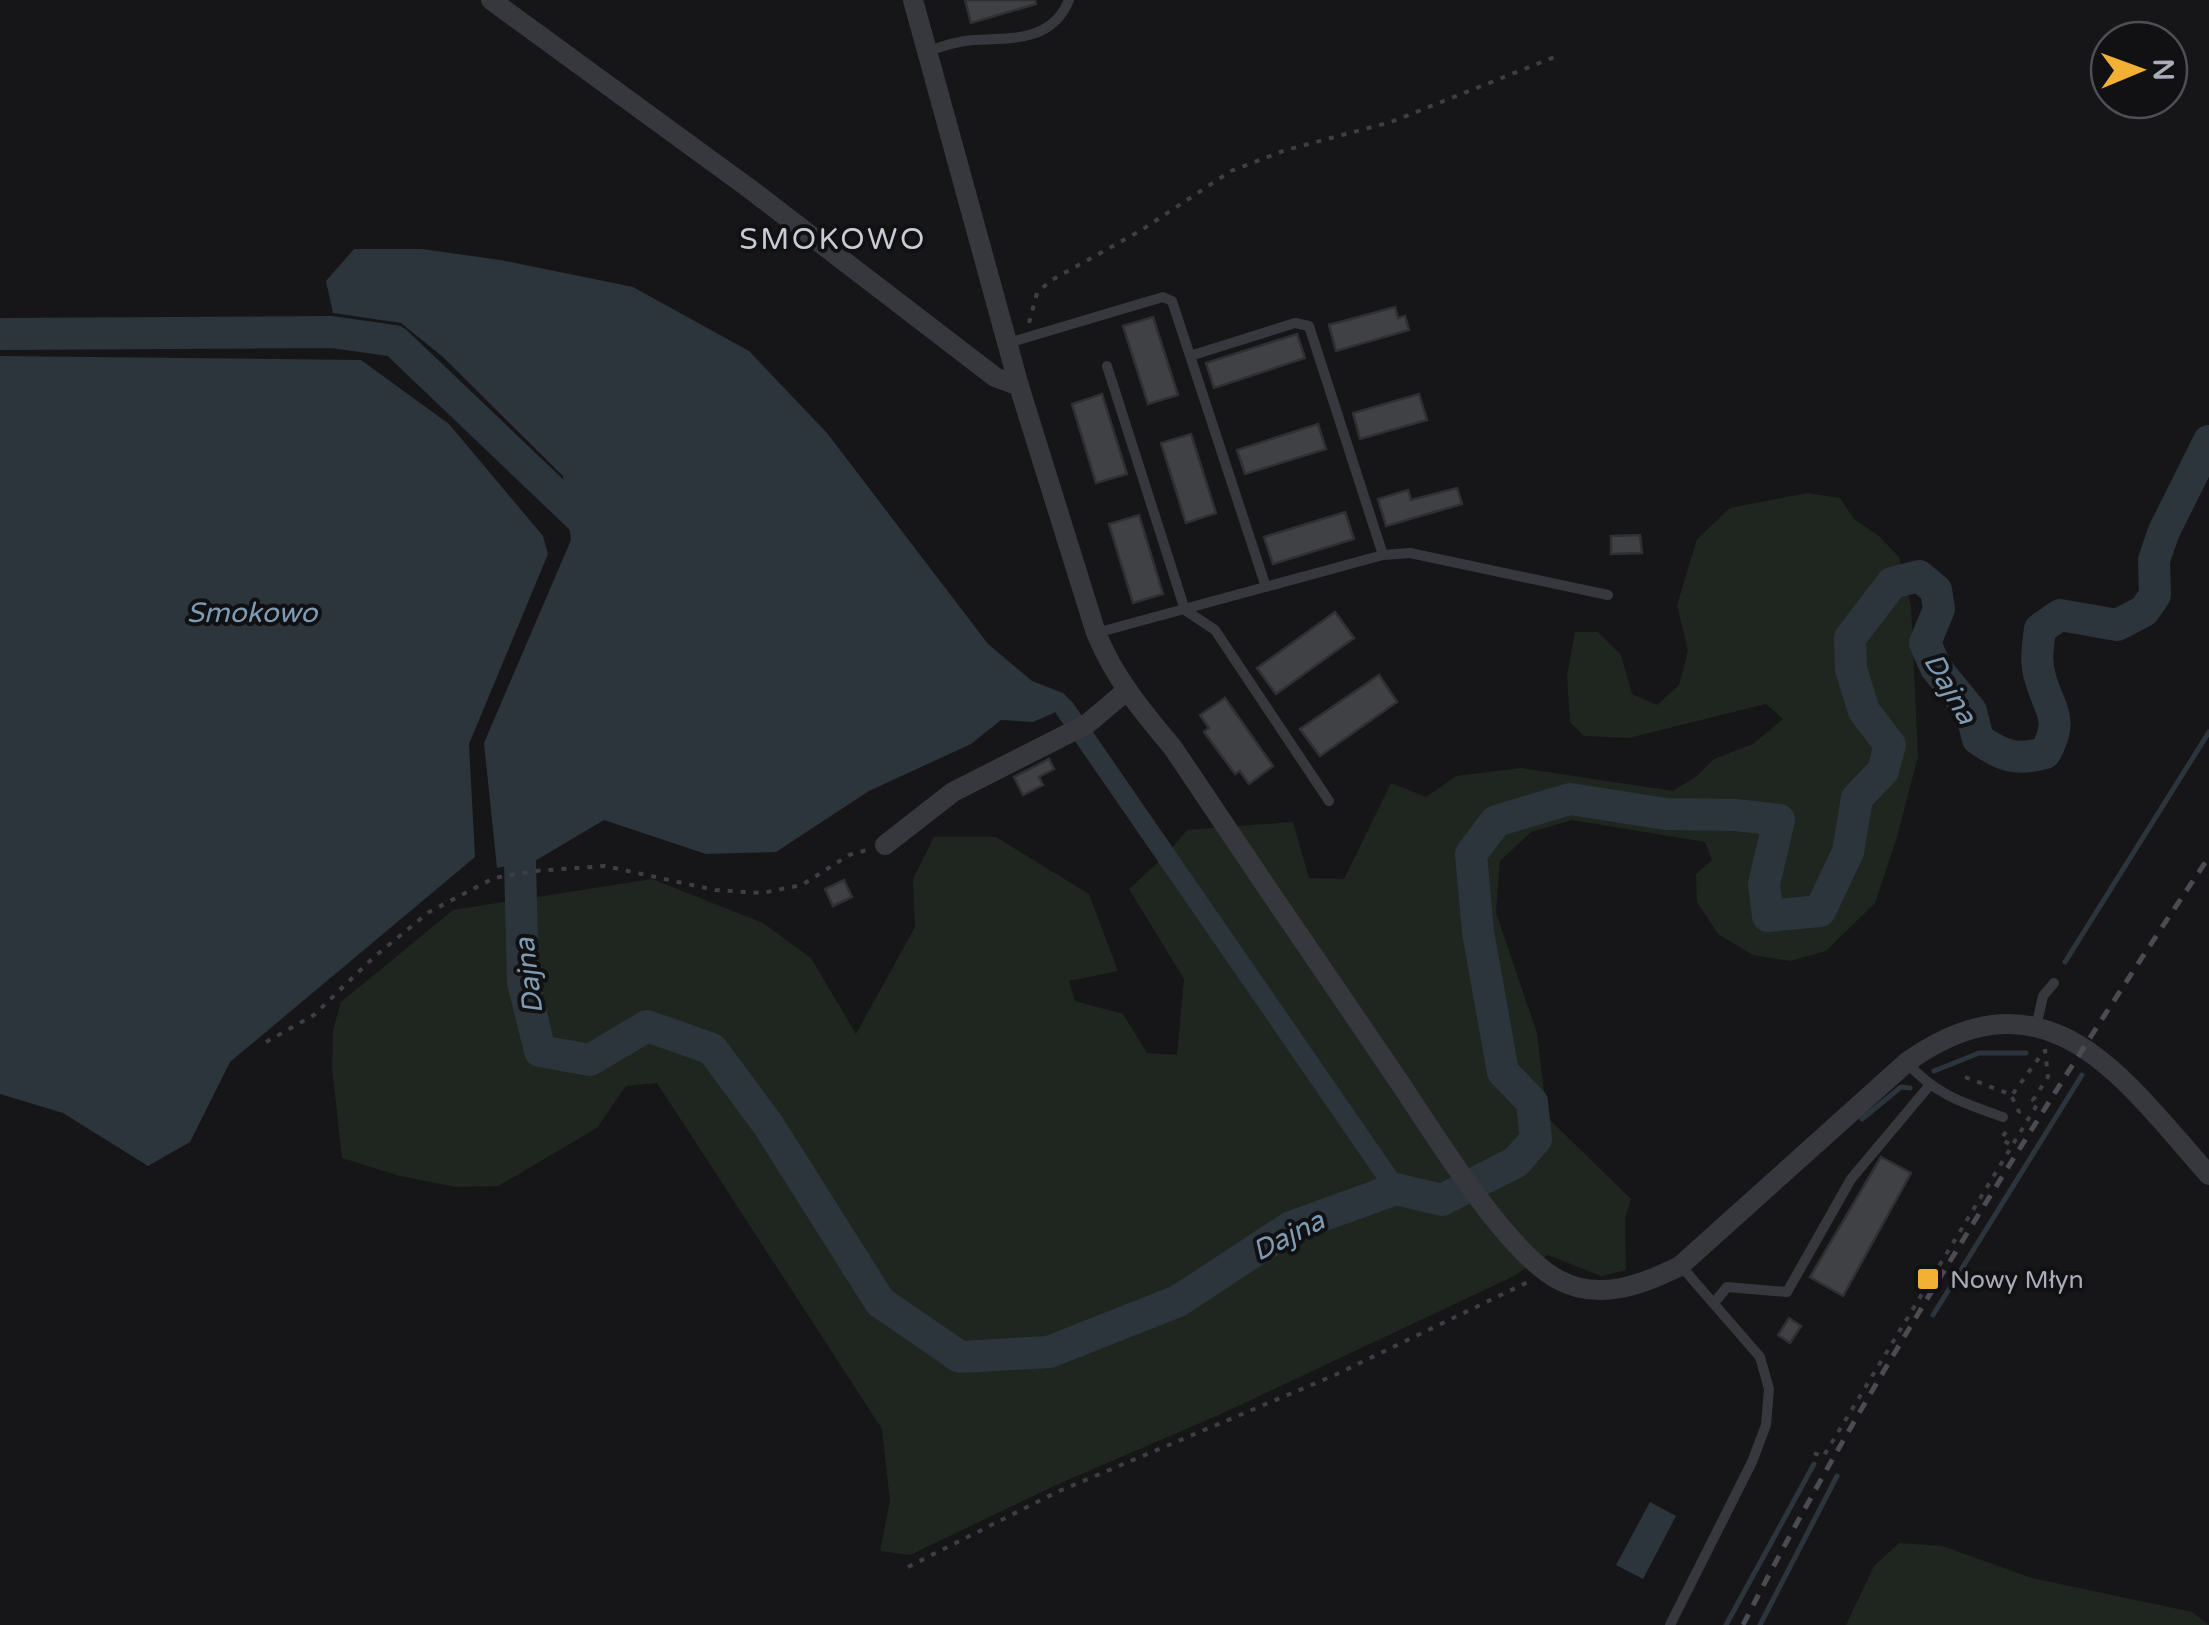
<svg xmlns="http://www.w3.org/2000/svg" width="2209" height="1625" font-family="'Varela Round',sans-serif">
  <rect width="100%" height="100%" fill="#161618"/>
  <g fill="#1e261f">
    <path d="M1807 493 1840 498 1854 519 1879 536 1899 557 1911 606 1918 756 1897 837 1875 903 1826 951 1790 961 1753 955 1718 934 1697 902 1696 874 1712 860 1705 842 1572 820 1531 832 1500 861 1496 913 1537 1033 1547 1117 1631 1199 1625 1219 1626 1270 1601 1276 1548 1255 1510 1278 1221 1414 1056 1485 910 1555 880 1551 890 1501 882 1429 657 1083 626 1086 597 1128 498 1186 455 1187 400 1176 342 1158 332 1068 333 1030 341 1002 453 910 652 879 763 923 811 958 856 1034 915 927 913 879 934 837H996L1089 894 1118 971 1069 981 1075 1001 1123 1014 1147 1053 1177 1055 1184 979 1129 889 1167 854 1187 830 1293 822 1309 878 1344 879 1391 783 1426 797 1456 776 1521 768 1673 791 1697 776 1714 759 1753 744 1783 719 1766 704 1629 738 1584 736 1570 722 1567 676 1575 632H1598L1621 655 1632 694 1657 705 1679 685 1688 651 1677 605 1697 539 1730 508Z"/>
    <path d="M1899 1543 1942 1546 2032 1578 2192 1612 2209 1625H1846L1874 1566Z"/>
  </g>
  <g fill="#2c353c">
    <path d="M354 249H422L500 260 633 287 749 351 827 433 988 644 1032 681 1063 693 1074 704 1033 722 1001 720 971 744 869 791 776 852 706 854 604 820 535 861 497 868 484 743 571 540 563 476 443 357 401 323 333 313 326 281Z"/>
    <path d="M0 356 361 360 449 424 543 536 548 554 469 744 475 857 230 1062 190 1142 148 1166 63 1113 0 1094Z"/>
    <path d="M1650 1502 1676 1516 1643 1579 1616 1565Z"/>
  </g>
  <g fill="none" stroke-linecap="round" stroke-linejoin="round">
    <g stroke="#2c353c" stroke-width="5">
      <path d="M2065 962 2209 732"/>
      <path d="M1934 1071 1979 1053H2026"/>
      <path d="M1862 1119 1901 1087 1910 1088"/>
      <path d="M1933 1315 2082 1075"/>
      <path d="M1726 1625 1814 1464"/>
      <path d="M1760 1625 1837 1476"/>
    </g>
    <path stroke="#2c353c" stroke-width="20" d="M1065 709 1396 1189"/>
    <g stroke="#2c353c" stroke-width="32">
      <path d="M0 334 332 332 395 341 591 528 590 537"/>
      <path d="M519 819 523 982 540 1051 590 1060 647 1026 712 1049 769 1126 880 1302 960 1357 1049 1352 1178 1301 1291 1227 1396 1189 1442 1200 1516 1162 1536 1139 1532 1102 1503 1072 1478 932 1471 854 1496 821 1570 799 1666 814 1736 815 1779 820 1764 884 1768 916 1820 911 1848 852 1857 798 1883 771 1890 745 1864 711 1851 669 1850 638 1892 583 1919 576 1936 590 1939 609 1925 643 1936 668 1971 711 1978 739C2002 756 2016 761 2045 753 2065 718 2049 711 2040 677 2035 661 2038 645 2040 629L2060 615 2117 625 2144 611 2155 595 2154 560 2164 531 2209 441"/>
    </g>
  </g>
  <g fill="#404145" stroke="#303034" stroke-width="2.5">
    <path d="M965 0H1035L1036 4 971 23Z"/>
    <path d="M1395 307 1398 318 1405 316 1409 330 1336 351 1329 325Z"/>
    <path d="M1153 317 1178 395 1148 404 1123 326Z"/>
    <path d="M1297 334 1305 358 1214 388 1206 363Z"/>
    <path d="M1102 394 1127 474 1096 483 1072 404Z"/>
    <path d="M1419 394 1427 420 1360 439 1353 413Z"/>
    <path d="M1318 424 1326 449 1245 474 1237 450Z"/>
    <path d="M1191 434 1216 513 1186 523 1161 443Z"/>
    <path d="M1457 488 1462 504 1386 526 1378 499 1408 490 1411 500Z"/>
    <path d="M1345 512 1354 539 1273 564 1264 537Z"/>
    <path d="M1139 515 1163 594 1133 603 1109 524Z"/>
    <path d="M1640 535 1642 553 1611 554V536Z"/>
    <path d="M1335 612 1354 638 1276 694 1257 668Z"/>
    <path d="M1379 675 1397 702 1320 756 1300 729Z"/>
    <path d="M1225 698 1273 766 1249 784 1240 771 1235 774 1204 732 1209 728 1200 715Z"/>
    <path d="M1049 759 1054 769 1039 777 1043 785 1023 795 1014 777Z"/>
    <path d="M844 880 852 897 833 906 825 889Z"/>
    <path d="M1881 1157 1911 1173 1843 1296 1810 1277Z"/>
    <path d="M1789 1318 1801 1326 1790 1343 1778 1335Z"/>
  </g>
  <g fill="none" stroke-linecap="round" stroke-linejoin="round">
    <g stroke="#3d3f44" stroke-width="4" stroke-dasharray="5 8" stroke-linecap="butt">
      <path d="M1029 323 1037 293 1050 281 1140 231 1231 171 1286 150 1391 122 1557 56"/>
      <path d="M266 1042 314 1015 374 957 429 912 494 878 534 871 605 866 715 890 762 893 802 885 849 855 867 850"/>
      <path d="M1965 1077 2012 1095 2044 1051"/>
      <path d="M2012 1097 2019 1112 2017 1115"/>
      <path d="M2006 1132 2001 1139 2011 1145"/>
      <path d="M1814 1453 1823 1457 2038 1103 2033 1100 2048 1077 2045 1049"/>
      <path d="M908 1567 1057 1492 1335 1375 1530 1281"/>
    </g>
    <g stroke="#37383d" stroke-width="10">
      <path d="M927 52C942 46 957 41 973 40 1011 38 1052 42 1069 0"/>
      <path d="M1008 343 1163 297 1172 301 1266 587"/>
      <path d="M1190 356 1295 323 1309 326 1383 555"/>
      <path d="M1107 366 1185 610 1215 630 1329 801"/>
      <path d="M1096 633 1383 555 1410 553 1608 595"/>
      <path d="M2036 1027 2043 996 2054 983"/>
      <path d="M1907 1062C1933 1094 1966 1104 2003 1117"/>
      <path d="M1714 1303 1727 1287 1787 1292 1851 1179 1929 1086"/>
      <path d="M1670 1625 1752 1462 1766 1425 1769 1389 1760 1357 1681 1266"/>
    </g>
    <g stroke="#37383d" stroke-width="20">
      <path d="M491 0 750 189 995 377 1019 386 1096 633C1115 679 1142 711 1173 748 1248 860 1324 972 1400 1083 1435 1135 1505 1250 1557 1279 1598 1302 1642 1285 1680 1266L1907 1062C2048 962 2124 1080 2209 1175"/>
      <path d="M913 0 1019 386"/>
      <path d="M885 845 953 792 1087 724 1125 692"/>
    </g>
    <path stroke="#4a4c52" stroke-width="5" stroke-dasharray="12 10" stroke-linecap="butt" d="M1743 1625C1813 1487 1893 1354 1974 1222 2050 1099 2128 977 2209 857"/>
  </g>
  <rect fill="#f2b134" stroke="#111113" stroke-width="4" x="1916" y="1267" width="24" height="24" rx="5"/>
  <g text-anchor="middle" stroke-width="8" stroke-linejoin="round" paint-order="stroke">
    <g font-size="25" fill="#a8adb8" stroke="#111113" text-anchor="start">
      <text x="1950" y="1288">Nowy Młyn</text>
    </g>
    <g font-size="28" font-style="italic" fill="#7f9bb3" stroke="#111113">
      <text x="252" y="622">Smokowo</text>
      <text transform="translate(1951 688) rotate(60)" y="10">Dajna</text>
      <text transform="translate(528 976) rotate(-97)" y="10">Dajna</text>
      <text transform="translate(1288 1235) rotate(-27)" y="10">Dajna</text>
    </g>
    <g font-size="30" letter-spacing="2.5" fill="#c9ccd4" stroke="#111113">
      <text x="833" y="249">SMOKOWO</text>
    </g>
  </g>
  <g transform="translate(2139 70) rotate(89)"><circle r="48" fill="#111113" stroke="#4d4f55" stroke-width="2.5"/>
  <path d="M0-8L18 38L0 25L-18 38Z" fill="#f2b134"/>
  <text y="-15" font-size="28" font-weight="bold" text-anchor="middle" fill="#a8adb8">N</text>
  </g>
</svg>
